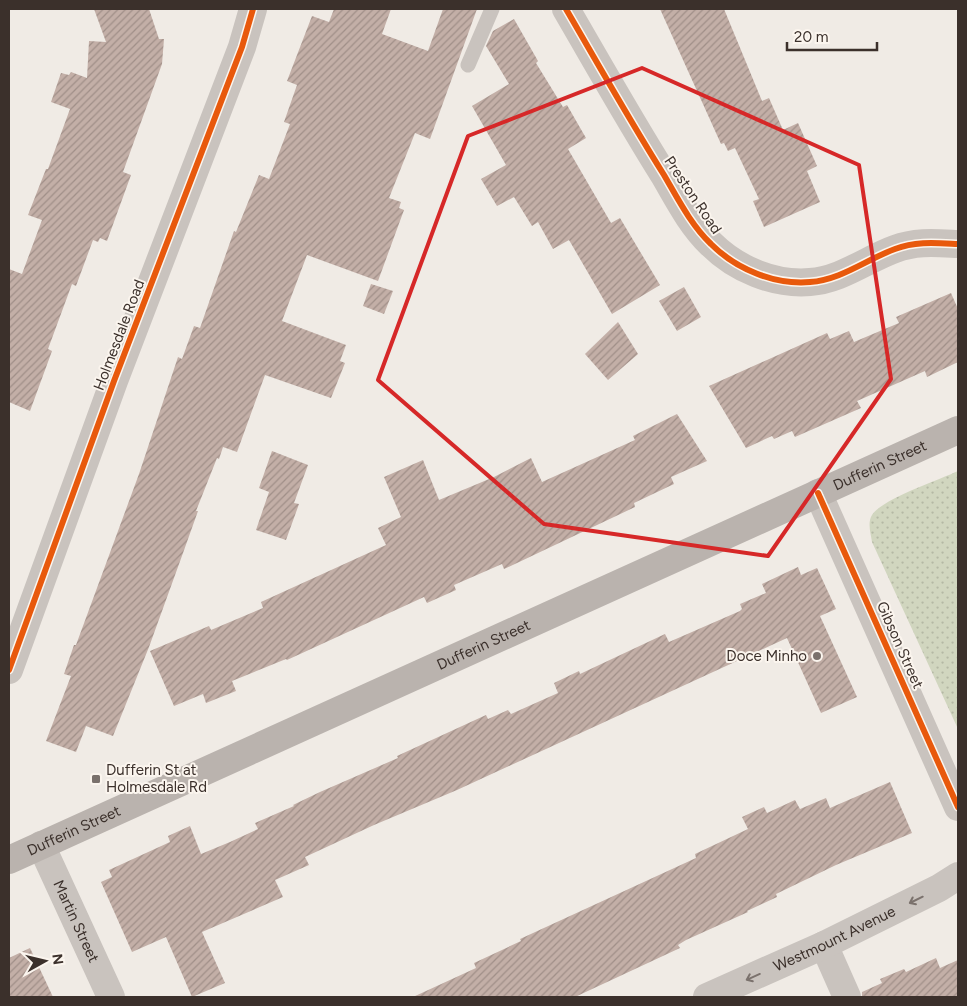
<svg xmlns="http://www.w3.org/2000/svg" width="967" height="1006" font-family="Figtree,sans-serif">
  <defs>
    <pattern id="park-dots" width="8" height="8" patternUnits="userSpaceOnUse" patternTransform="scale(1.25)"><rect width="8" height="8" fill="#d1d6bf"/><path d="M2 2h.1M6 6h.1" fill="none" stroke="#b4b8a4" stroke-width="1.8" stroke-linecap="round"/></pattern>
    <pattern id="building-hatch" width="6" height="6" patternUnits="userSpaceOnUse" patternTransform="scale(1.25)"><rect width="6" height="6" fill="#c3afa7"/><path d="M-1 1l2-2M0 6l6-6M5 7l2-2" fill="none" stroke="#a08f88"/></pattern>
  </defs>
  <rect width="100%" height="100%" fill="#f0ebe5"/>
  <path fill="url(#park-dots)" d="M958 471V729L872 542C871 534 867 523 872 515 882 499 939 480 958 471Z"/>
  <g fill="url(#building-hatch)">
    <path d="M94 9H149L159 39H164L162 64 123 172 131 175 107 241 100 238 98 242 93 240 76 286 72 284 48 349 52 351 30 411 9 402V269L22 274 42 220 28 215 46 169H48L70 109 51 102 61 73 69 75 71 72 87 78 89 41 106 42Z"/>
    <path d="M334 9H391L382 34 428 51 443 9H477L430 139 415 133 389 198 401 202 399 208 404 210 378 281 307 255 282 321 346 345 340 361 345 363 331 398 265 375 237 452 223 447 219 459 217 458 196 511H198L183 553 149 647 113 736 86 726 76 752 46 741 71 676 64 674 74 645H76L139 474 178 357 182 359 194 326 200 328 234 231 236 232 259 175 269 179 290 124 284 122 297 85 287 81 312 16 329 22Z"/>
    <path d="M660 9H724L762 101 769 98 783 130 798 123 817 166 807 171 820 202 764 227 753 201 759 199 735 148 728 151 724 143 721 144Z"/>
    <path d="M514 19 538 61 536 63 563 107 567 105 586 138 568 149 611 223 620 218 660 285 612 314 569 240 553 249 538 222 532 226 514 197 497 206 481 179 506 165 472 106 509 84 486 46 493 31Z"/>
    <path d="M371 284 393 291 384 314 363 306Z"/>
    <path d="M684 287 701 317 677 331 659 301Z"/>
    <path d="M951 293 958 309V362L927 377 925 371 857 401 861 408 795 437 792 431 774 439 772 436 746 448 709 386 827 333 830 339 849 331 854 342 899 323 896 317Z"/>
    <path d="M618 322 638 354 608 380 585 354Z"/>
    <path d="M677 414 707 461 671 477 674 484 634 503 635 507 517 563 504 569 502 564 454 585 456 590 427 603 424 597 287 660 286 659 232 681 236 691 206 703 203 694 174 706 150 651 209 626 211 630 263 608 261 602 386 545 378 528 401 517 384 477 423 460 439 500 494 477 531 458 542 482 635 440 633 436Z"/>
    <path d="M272 451 308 465 294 503 299 504 286 540 256 530 269 492 259 488Z"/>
    <path d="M798 567 801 575 817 568 836 609 820 616 857 697 821 713 787 638 457 790 374 825 305 857 309 865 275 880 283 897 202 932 225 983 192 997 166 937 132 952 101 882 112 877 109 870 170 842 168 836 190 826 201 854 230 842 258 829 255 823 294 806 293 805 320 792 398 758 397 756 486 715 488 719 508 710 511 714 558 693 554 683 579 671 580 674 665 634 669 642 740 611 742 609 740 604 766 593 762 584Z"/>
    <path d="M890 782 912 833 836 865 776 894 777 897 747 911 748 912 686 940 678 945 680 948 575 997H413L476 968 474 963 521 941 520 939 696 858 695 854 748 829 742 817 764 807 767 813 795 800 800 809 826 798 830 808Z"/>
    <path d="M30 948 53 997H9V958Z"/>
    <path d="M936 958 940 968 958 960V997H862V992L882 983 880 979 904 969 906 972Z"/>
  </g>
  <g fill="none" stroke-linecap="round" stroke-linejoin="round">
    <path stroke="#c9c3be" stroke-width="15" d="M468 65 492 9"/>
    <g stroke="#c9c3be" stroke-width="28">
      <path d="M566 9C598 64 630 121 664 175 678 199 691 225 711 244 736 269 774 285 810 282 841 280 867 259 895 249 916 241 936 243 958 244"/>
      <path d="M818 493 958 807"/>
      <path d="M9 670 114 381 242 47 253 9"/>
      <path id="s1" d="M41 845 111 997"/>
      <path d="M824 945 847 997"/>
      <path id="s2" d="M707 997 824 945 939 888 958 876"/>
    </g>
    <path stroke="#bab3ae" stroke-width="28" id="s3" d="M9 860 958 430"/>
    <g stroke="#fbf5ee" stroke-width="9">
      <g id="cycleway">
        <path d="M566 9C598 64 630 121 664 175 678 199 691 225 711 244 736 269 774 285 810 282 841 280 867 259 895 249 916 241 936 243 958 244"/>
        <path d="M818 493 958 807"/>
        <path d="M9 670 114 381 242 47 253 9"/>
      </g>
    </g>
    <use href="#cycleway" stroke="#e8590c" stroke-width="6"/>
  </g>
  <defs><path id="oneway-shaft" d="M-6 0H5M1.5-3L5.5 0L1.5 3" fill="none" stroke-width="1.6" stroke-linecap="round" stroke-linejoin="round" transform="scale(1.25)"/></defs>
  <g stroke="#7b726d">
    <use href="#oneway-shaft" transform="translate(916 900) rotate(154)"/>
    <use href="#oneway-shaft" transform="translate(753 977) rotate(156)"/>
  </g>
  <path fill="none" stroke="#d62828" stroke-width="4" stroke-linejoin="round" d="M642 68 859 165 891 379 768 556 544 524 378 380 468 136Z"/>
  <g fill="#7a716c" stroke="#fbf5ee" stroke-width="2">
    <circle cx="817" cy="656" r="5"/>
    <rect x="91" y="774" width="10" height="10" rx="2.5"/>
  </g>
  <g text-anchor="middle" stroke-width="4" stroke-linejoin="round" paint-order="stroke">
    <g font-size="15" fill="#3b302b" stroke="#fbf5ee">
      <text transform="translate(693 195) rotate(56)" y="5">Preston Road</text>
      <text transform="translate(119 335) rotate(-69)" y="5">Holmesdale Road</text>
      <text dy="5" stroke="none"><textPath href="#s3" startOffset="956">Dufferin Street</textPath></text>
      <text dy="5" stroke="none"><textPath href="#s3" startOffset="521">Dufferin Street</textPath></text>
      <text transform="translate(900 645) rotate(66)" y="5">Gibson Street</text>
      <text dy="5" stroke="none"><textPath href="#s3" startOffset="71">Dufferin Street</textPath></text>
      <text dy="5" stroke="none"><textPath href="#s1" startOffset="84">Martin Street</textPath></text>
      <text dy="5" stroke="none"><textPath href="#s2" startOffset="140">Westmount Avenue</textPath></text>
    </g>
    <g font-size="15" fill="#3b302b" stroke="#fbf5ee" text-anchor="end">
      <text x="807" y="661">Doce Minho</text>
      <text x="106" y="775" text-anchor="start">Dufferin St at<tspan x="106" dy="17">Holmesdale Rd</tspan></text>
    </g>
  </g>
  <rect width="967" height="1006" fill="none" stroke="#3b302b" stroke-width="20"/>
  <g transform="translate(45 961) rotate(82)" stroke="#fbf5ee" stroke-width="4" paint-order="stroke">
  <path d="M0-4L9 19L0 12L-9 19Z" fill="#3b302b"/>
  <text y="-8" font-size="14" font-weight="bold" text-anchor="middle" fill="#3b302b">N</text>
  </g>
  <path d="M787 42v8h90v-8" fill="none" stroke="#3b302b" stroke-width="2.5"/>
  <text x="794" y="42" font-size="15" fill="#3b302b" stroke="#fbf5ee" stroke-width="4" paint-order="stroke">20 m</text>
</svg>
